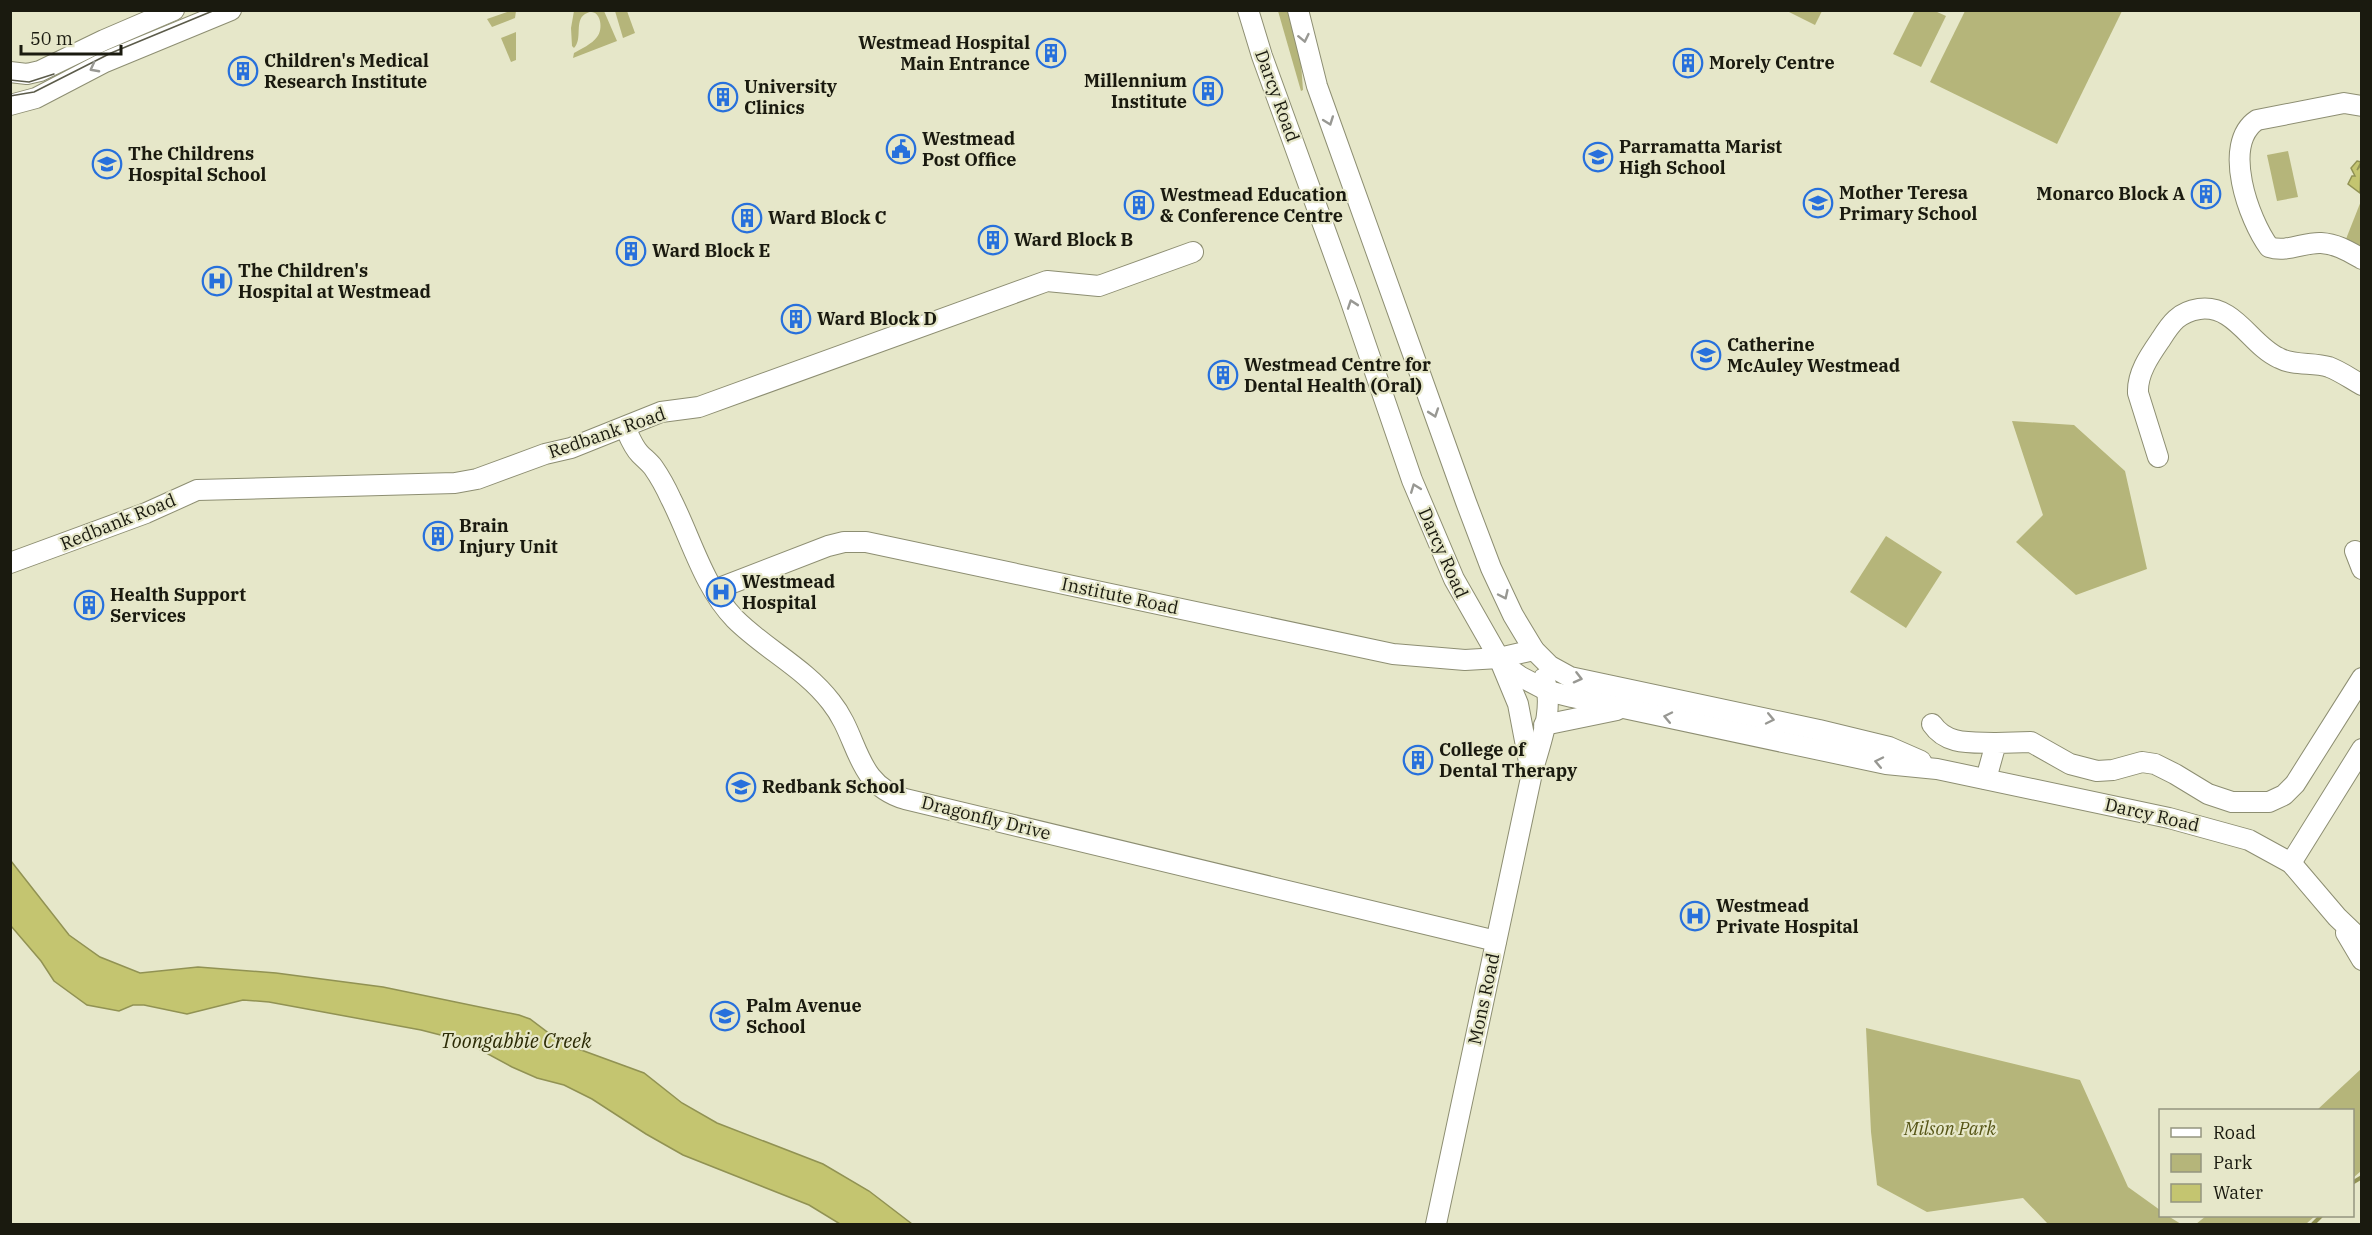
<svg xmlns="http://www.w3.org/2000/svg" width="2372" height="1235" font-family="'IBM Plex Serif',serif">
  <rect width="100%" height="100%" fill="#e6e7c9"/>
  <g fill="#b5b57a">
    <path d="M1915 10 1935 11 1946 16 1921 67 1893 54Z"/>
    <path d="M510 11H516L515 18 492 27 487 19Z"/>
    <path d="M574 11H604L617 41 573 58 574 53C581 49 592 44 597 37 605 27 599 5 585 14 574 21 583 39 574 48L572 46 571 28Z"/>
    <path d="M615 11H627L635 33 623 38Z"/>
    <path d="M1278 11H1290L1301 63 1303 90 1301 91Z"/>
    <path d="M1787 11H1822L1815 25Z"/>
    <path d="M1965 11H2122L2057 144 1930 82Z"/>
    <path d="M516 32V60L511 62 501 38Z"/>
    <path d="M2288 151 2298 197 2277 201 2267 155Z"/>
    <path d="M2361 201V248L2346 239Z"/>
    <path d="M2012 421 2074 425 2125 471 2147 569 2076 595 2016 542 2043 515Z"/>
    <path d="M1886 536 1942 572 1906 628 1850 592Z"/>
    <path d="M1866 1028 2080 1080 2128 1187 2160 1210V1216H2168L2181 1224H2048L2023 1198 1927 1212 1877 1185 1871 1132Z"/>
    <path d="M2361 1069V1171L2353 1178 2352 1110H2317Z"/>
    <path d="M2206 1216H2315L2306 1224H2196Z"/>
  </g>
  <g fill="#c4c570" stroke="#919253" stroke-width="1.5">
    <path d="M2357 161 2361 162 2357 170 2361 165 2360 193 2348 184 2352 176H2355L2351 168Z"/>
    <path d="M11 861 69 935 100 957 140 973 198 967 276 973 383 987 519 1015 530 1019 558 1040 573 1047 644 1073 682 1103 717 1123 823 1164 869 1191 912 1224H840L809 1205 683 1155 646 1134 592 1099 564 1085 537 1078 512 1067 464 1041 421 1030 269 1002 243 1000 187 1014 144 1005H133L119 1011 87 1005 54 981 41 961 11 926Z"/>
  </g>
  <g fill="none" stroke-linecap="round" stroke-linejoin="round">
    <g stroke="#919253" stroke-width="4">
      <path d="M2352 1183 2362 1177"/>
      <path d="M2313 1224 2321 1216"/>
    </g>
    <g stroke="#8d8e72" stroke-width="22">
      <g id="minor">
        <path d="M1248 10 1262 56 1349 296 1412 480 1454 579 1499 658 1508 668 1521 677 1548 691 1572 697 1886 764 1937 769 2169 818 2249 840 2291 863 2337 917 2362 941"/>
        <path d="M1298 10 1317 86 1466 502 1491 568 1513 615 1534 650 1550 666 1570 677 1819 730 1889 747 1921 761"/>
        <path d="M10 72 27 74 40 71 104 40 174 10"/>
        <path d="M10 105 36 98 105 62 231 10"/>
        <path d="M2362 106 2344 103 2257 120C2221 144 2249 220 2269 247 2287 253 2304 242 2321 243 2337 244 2348 251 2362 259"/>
        <path d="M625 427C629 436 633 447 640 454 645 459 649 462 653 467 660 477 666 488 671 499 691 538 703 586 735 619 765 649 805 668 831 702 860 738 854 784 905 799L1496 941"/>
        <path d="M2158 457 2138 393C2137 373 2150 355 2161 339 2171 323 2179 312 2199 309 2235 304 2250 345 2279 358 2294 366 2313 362 2329 367 2340 371 2351 379 2362 385"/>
        <path d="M2355 551 2362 569"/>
        <path d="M10 563 146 513 197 490 455 483 477 479 545 454 571 448 661 412 699 407 1047 281 1099 286 1193 252"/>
        <path d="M714 590 828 546 844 542H866L1393 654 1465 660 1499 658 1534 650"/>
        <path d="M1501 663 1518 704 1530 767"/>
        <path d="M1932 724C1947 746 1972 742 1996 743"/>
        <path d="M1544 725 1617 710"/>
        <path d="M1986 779 1996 743 2031 742 2070 764 2097 771 2113 770 2142 762 2155 764 2175 774 2208 794 2232 802H2269L2284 795 2295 784 2362 678"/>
        <path d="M2291 863 2362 749"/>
        <path d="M2346 933 2362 960"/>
        <path d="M1436 1224 1532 773C1540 743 1555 708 1544 678"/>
      </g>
    </g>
    <use href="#minor" stroke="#fff" stroke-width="20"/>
    <g stroke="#5b5b4a" stroke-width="1.5">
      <path d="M10 80 29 82 54 74"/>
      <path d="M10 96 34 92 111 53 215 10"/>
    </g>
  </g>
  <defs><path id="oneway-chevron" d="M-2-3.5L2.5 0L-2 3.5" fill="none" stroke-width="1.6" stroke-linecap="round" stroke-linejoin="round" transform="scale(1.5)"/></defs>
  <g stroke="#989893">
    <use href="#oneway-chevron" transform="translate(1304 38) rotate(78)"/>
    <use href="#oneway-chevron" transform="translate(94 68) rotate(152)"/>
    <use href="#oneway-chevron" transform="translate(1329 121) rotate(70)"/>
    <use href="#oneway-chevron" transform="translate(1352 304) rotate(-109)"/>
    <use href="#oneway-chevron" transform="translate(1434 413) rotate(71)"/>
    <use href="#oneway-chevron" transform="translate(1415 488) rotate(-111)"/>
    <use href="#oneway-chevron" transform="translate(1504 595) rotate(65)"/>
    <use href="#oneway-chevron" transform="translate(1578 678) rotate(14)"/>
    <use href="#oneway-chevron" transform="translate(1668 717) rotate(-168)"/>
    <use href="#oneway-chevron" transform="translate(1770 719) rotate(12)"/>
    <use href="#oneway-chevron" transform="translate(1879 762) rotate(-168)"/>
  </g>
  <defs>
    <g id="building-ring" transform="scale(1.5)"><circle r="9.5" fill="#e6e7c9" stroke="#2770dc" stroke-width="1.5"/><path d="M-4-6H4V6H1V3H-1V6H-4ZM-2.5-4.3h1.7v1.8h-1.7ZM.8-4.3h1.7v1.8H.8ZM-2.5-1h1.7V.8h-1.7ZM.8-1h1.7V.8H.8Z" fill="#2770dc"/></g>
    <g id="civic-ring" transform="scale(1.5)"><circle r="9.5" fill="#e6e7c9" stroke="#2770dc" stroke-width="1.5"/><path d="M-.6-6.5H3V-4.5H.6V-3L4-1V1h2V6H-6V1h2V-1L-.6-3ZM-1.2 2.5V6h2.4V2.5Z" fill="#2770dc"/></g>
    <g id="school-ring" transform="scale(1.5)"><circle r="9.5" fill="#e6e7c9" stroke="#2770dc" stroke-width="1.5"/><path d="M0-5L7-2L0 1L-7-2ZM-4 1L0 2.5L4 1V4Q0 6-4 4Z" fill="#2770dc"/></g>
    <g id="hospital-ring" transform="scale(1.5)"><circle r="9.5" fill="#e6e7c9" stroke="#2770dc" stroke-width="1.5"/><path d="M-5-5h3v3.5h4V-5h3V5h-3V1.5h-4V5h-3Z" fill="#2770dc"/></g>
  </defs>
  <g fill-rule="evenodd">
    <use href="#building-ring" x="1051" y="53"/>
    <use href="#building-ring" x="1688" y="63"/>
    <use href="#building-ring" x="243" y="71"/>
    <use href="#building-ring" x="1208" y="91"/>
    <use href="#building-ring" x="723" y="97"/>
    <use href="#civic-ring" x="901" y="149"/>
    <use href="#school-ring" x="1598" y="157"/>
    <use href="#school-ring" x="107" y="164"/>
    <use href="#building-ring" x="2206" y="194"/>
    <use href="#school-ring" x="1818" y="203"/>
    <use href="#building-ring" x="1139" y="205"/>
    <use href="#building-ring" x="747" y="218"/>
    <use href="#building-ring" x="993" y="240"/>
    <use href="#building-ring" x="631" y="251"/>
    <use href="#hospital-ring" x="217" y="281"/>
    <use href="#building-ring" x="796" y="319"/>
    <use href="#school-ring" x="1706" y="355"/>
    <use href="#building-ring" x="1223" y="375"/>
    <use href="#building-ring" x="438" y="536"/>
    <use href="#hospital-ring" x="721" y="592"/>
    <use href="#building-ring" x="89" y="605"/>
    <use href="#building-ring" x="1418" y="760"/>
    <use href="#school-ring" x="741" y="787"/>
    <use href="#hospital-ring" x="1695" y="916"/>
    <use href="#school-ring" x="725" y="1016"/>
  </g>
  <g text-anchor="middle" stroke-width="4.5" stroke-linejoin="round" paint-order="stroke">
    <g font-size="18" font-weight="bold" fill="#1a1a0f" stroke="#e6e7c9" text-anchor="start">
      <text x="1030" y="49" text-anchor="end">Westmead Hospital<tspan x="1030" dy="21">Main Entrance</tspan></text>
      <text x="264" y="67">Children's Medical<tspan x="264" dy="21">Research Institute</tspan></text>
      <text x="1709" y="69">Morely Centre</text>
      <text x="1187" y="87" text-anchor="end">Millennium<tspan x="1187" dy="21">Institute</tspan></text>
      <text x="744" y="93">University<tspan x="744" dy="21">Clinics</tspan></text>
      <text x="922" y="145">Westmead<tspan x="922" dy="21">Post Office</tspan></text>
      <text x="1619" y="153">Parramatta Marist<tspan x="1619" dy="21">High School</tspan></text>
      <text x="128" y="160">The Childrens<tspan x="128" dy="21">Hospital School</tspan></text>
      <text x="1839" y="199">Mother Teresa<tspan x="1839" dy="21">Primary School</tspan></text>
      <text x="2185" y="200" text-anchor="end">Monarco Block A</text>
      <text x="1160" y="201">Westmead Education<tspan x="1160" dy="21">&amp; Conference Centre</tspan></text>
      <text x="768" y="224">Ward Block C</text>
      <text x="1014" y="246">Ward Block B</text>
      <text x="652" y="257">Ward Block E</text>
      <text x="238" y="277">The Children's<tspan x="238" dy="21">Hospital at Westmead</tspan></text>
      <text x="817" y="325">Ward Block D</text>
      <text x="1727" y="351">Catherine<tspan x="1727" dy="21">McAuley Westmead</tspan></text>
      <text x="1244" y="371">Westmead Centre for<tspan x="1244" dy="21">Dental Health (Oral)</tspan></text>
      <text x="459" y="532">Brain<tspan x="459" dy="21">Injury Unit</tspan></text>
      <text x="742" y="588">Westmead<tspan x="742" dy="21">Hospital</tspan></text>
      <text x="110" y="601">Health Support<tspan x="110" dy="21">Services</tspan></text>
      <text x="1439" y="756">College of<tspan x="1439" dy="21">Dental Therapy</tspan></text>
      <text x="762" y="793">Redbank School</text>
      <text x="1716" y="912">Westmead<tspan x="1716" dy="21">Private Hospital</tspan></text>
      <text x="746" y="1012">Palm Avenue<tspan x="746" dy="21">School</tspan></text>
    </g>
    <g font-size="18" fill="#1a1a0f" stroke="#e6e7c9">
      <text transform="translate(1277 96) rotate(70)" y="6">Darcy Road</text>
      <text transform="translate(607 433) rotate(-19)" y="6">Redbank Road</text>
      <text transform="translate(118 522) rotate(-22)" y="6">Redbank Road</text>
      <text transform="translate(1443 553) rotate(66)" y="6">Darcy Road</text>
      <text transform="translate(1120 596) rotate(12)" y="6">Institute Road</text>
      <text transform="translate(2152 815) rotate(13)" y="6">Darcy Road</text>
      <text transform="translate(986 818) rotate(14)" y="6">Dragonfly Drive</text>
      <text transform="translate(1484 999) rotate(-78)" y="6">Mons Road</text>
    </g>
    <g font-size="18" font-style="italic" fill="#565516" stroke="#e6e7c9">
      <text x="1950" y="1135">Milson Park</text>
    </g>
    <g font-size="20" font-style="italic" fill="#2c2b05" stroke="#e6e7c9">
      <text x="516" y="1048">Toongabbie Creek</text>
    </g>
  </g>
  <rect width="2372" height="1235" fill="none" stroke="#1a1a0f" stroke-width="24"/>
  <rect x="2159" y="1109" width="195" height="108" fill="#e6e7c9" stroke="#94957f" stroke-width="1.5"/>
  <rect x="2171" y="1128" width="30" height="9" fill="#ffffff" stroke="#94957f" stroke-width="1.5"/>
  <text x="2213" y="1139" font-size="18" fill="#1a1a0f">Road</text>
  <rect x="2171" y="1154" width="30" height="18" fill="#b5b57a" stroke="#94957f" stroke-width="1.5"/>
  <text x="2213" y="1169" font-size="18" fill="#1a1a0f">Park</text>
  <rect x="2171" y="1184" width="30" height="18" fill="#c4c570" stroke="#94957f" stroke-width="1.5"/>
  <text x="2213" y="1199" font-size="18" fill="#1a1a0f">Water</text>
  <path d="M21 45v9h100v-9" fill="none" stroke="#1a1a0f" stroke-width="3"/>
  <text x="30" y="45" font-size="18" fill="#1a1a0f" stroke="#e6e7c9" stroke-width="4.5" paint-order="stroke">50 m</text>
</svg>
